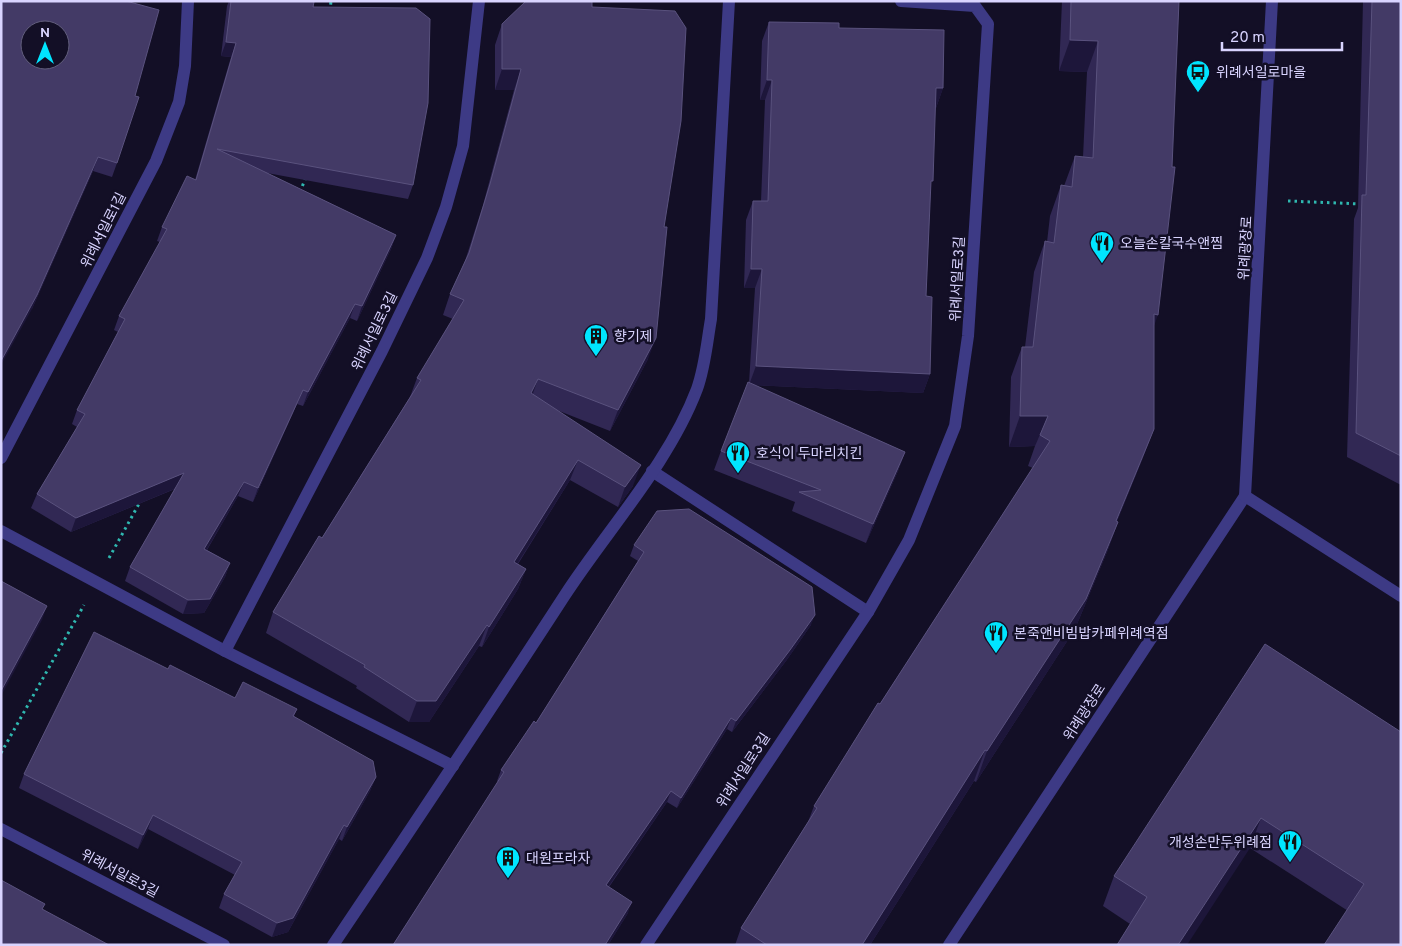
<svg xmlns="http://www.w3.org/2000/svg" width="1402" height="946" font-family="Overpass,'Noto Sans KR',sans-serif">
  <rect width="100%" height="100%" fill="#130f26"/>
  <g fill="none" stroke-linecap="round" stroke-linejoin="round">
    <g stroke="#2fb8b0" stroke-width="3" stroke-dasharray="2.5 4" stroke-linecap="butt">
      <path d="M330 11 331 1"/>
      <path d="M300 192 306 177"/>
      <path d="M1288 201 1362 204"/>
      <path d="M109 558 140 502"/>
      <path d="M1 753 84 605"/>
    </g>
    <g stroke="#3d3a85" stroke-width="12">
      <path d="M1 458 156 161 179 102 185 66 188 1"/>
      <path d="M652 471 868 612"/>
      <path d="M1 531 225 651 453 766"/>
      <path d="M225 651 382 351 427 258 446 207 463 146 479 1"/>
      <path d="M1 829 224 945"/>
      <path d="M333 945C411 829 489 712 565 595 608 529 669 463 697 389 705 367 707 342 711 319L729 1"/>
      <path d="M646 945 868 612 909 540 955 426 968 336 988 24 975 6 901 1"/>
      <path d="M949 945 1245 496"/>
    </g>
    <path stroke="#3d3a85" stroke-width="12" d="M1272 1 1245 496 1401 596"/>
  </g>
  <g fill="#312854">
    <path d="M1 1 117 163 112 177 93 171 32 309Z"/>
    <path d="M229 1H311L413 185 408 199 267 173 396 235 391 249 357 321 350 318 303 406 297 404 253 502 238 496 207 550 230 563 225 577 204 613 183 614 125 581 130 567 175 489 71 532 31 508 37 494 77 427 72 424 77 410 118 332 114 330 119 316 160 242 157 241 162 227 195 180 231 57 221 56 227 6Z"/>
    <path d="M1062 1H1179L1154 326V429L1142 460 1117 521 1118 522 1107 552 1075 629 976 782 974 781 870 945H735L741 928 808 822 814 806 1033 468 1028 466 1035 446 1009 447 1011 377 1022 347H1025L1034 272 1045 241 1047 242 1050 216 1061 185 1064 186 1075 156 1083 157 1087 72 1059 71Z"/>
    <path d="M1363 1H1401V485L1347 457 1354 219 1358 208Z"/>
    <path d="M592 7 664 227 648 359 610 431 554 409 633 486 618 507 570 480 518 564 526 569 518 589 482 647 479 646 429 722H409L356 688 357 686 266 633 273 612 322 538 410 397 417 378 453 319 443 315 450 294 465 261 483 205 514 90H495V45L502 24Z"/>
    <path d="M769 22 839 28 943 88 936 108 935 107 930 188 926 296 930 374 923 393 754 385 905 452 898 471 866 543 792 511 795 502 714 470 721 451 749 383 755 288H744L746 220 753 201H761L765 100H760L762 41Z"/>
    <path d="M634 545 811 625 786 661 732 732 727 729 677 808 667 802 609 887 628 913 608 945H393L498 782 497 781 501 770 536 723 638 561 630 556Z"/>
    <path d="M168 669 235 698 297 709 294 716 376 777 370 791 342 841 339 839 288 932 272 937 219 908 224 894 235 875 148 829 138 849 19 788 24 774Z"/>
    <path d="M1401 732V945L1250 848 1130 924 1103 906 1114 876Z"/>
  </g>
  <g fill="#1d163a">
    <path d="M1070 40 1098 41 1087 72 1059 71Z"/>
    <path d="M226 42 236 43 231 57 221 56Z"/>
    <path d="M502 69H521L514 90H495Z"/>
    <path d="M767 80H772L765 100H760Z"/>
    <path d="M936 88H943L936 108 929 107Z"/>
    <path d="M98 157 93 171 32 309 1 365V361Z"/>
    <path d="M396 235 391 249 357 321 362 306Z"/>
    <path d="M751 269H762L755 288H744Z"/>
    <path d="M355 304 350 318 303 406 308 392Z"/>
    <path d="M1154 314 1158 315 1147 345Z"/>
    <path d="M656 338 648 359 610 431 618 410Z"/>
    <path d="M756 366 930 374 923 393 749 385Z"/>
    <path d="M538 379 531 399V393Z"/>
    <path d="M303 390 297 404 253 502 258 488Z"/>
    <path d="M1020 416H1048L1035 446 1009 447Z"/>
    <path d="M1154 429 1142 460 1105 551 1116 521Z"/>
    <path d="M905 452 898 471 866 543 873 524Z"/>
    <path d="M578 460 570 480 506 582 514 562Z"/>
    <path d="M641 465 633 486 618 507 625 487Z"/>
    <path d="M184 473 179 487 71 532 76 518Z"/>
    <path d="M244 482 238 496 199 563 204 549Z"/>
    <path d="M1118 522 1107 552 1075 629 976 782 987 751Z"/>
    <path d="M230 563 225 577 204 613 183 614 188 600Z"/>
    <path d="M526 569 518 589 482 647 489 627Z"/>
    <path d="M47 606 42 620 1 696V691Z"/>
    <path d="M815 615 811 625 786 661 732 732 736 721Z"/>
    <path d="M487 625 479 646 429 722H409L417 701Z"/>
    <path d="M731 718 727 729 677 808 681 798Z"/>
    <path d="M985 750 974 781 870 945H862Z"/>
    <path d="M376 777 370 791 342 841 347 827Z"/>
    <path d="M671 791 667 802 602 896 606 885Z"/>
    <path d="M153 815 148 829 138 849 143 835Z"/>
    <path d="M1261 818 1250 848 1187 945H1178Z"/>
    <path d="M344 825 339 839 288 932 272 937 277 923Z"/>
    <path d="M632 902 628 913 608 945H605Z"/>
  </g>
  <g fill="#433a66" stroke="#5a527e" fill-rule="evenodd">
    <path d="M1 1H126L159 10 135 96 139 97 117 163 98 157 37 295 1 361ZM30 30H60V60H30Z"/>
    <path d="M231 1H311L314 2 313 7 416 8 430 19 428 103 413 185 217 149 396 235 362 306 355 304 308 392 303 390 258 488 244 482 204 549 230 563 210 599 188 600 130 567 184 473 76 518 37 494 85 414 77 410 125 319 119 316 167 229 162 227 187 176 196 180 236 43 226 42Z"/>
    <path d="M526 1H592V7L675 11 686 28 681 121 664 227H667L656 338 618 410 538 379 531 393 641 465 625 487 578 460 514 562 526 569 489 627 487 625 436 701H417L364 667 365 665 273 612 319 536 322 538 421 380 417 378 464 300 450 294 469 253 490 184 521 69H502V24Z"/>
    <path d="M1071 1H1179L1172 167H1175L1158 315 1154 314V429L1116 521 1118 522 1086 599 987 751 985 750 862 945H767L741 928 817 808 814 806 878 703 880 704 1050 441 1040 435 1048 416H1020L1022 347H1033L1045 241 1054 243 1061 185 1072 187 1075 156 1093 158 1098 41 1070 40Z"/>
    <path d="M1372 1H1401V456L1356 433 1362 195H1366Z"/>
    <path d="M769 22 839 23V28L944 30 943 88H936L933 181H931L926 296 932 297 930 374 756 366 762 269H751L753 201H768L772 80H767Z"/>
    <path d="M748 382 905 452 873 524 799 492 821 490 721 451Z"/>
    <path d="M689 509 812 587 815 615 790 650 736 721 731 718 681 798 671 791 606 885 632 902 605 945H393L504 772 501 770 534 721 536 723 644 552 634 545 657 511Z"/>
    <path d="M1 581 47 606 1 691Z"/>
    <path d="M94 632 168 669 170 665 235 698 243 682 297 709 293 716 373 761 376 777 347 827 344 825 293 918 277 923 224 894 242 862 153 815 143 835 24 774Z"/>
    <path d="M1265 644 1401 732V945H1324L1364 884 1261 818 1178 945H1117L1147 897 1114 876Z"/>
    <path d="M1 880 45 904 42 909 109 945H1Z"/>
  </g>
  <defs>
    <g id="bus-pin" transform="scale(1.25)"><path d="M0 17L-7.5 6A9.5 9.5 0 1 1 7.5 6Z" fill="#00e5ff" stroke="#130f26"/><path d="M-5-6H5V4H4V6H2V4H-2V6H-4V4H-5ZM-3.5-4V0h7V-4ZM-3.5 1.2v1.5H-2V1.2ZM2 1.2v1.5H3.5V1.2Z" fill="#111"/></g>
    <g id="restaurant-pin" transform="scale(1.25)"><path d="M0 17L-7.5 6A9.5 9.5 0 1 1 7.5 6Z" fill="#00e5ff" stroke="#130f26"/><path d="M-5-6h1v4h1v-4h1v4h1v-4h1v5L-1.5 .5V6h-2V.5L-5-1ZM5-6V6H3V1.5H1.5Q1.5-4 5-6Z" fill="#111"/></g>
    <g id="building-pin" transform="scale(1.25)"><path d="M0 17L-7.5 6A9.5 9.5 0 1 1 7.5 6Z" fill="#00e5ff" stroke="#130f26"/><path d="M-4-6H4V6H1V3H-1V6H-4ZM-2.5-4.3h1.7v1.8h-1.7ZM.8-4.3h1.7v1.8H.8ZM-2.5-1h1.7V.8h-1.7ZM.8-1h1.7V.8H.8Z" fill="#111"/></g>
  </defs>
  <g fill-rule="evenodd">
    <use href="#bus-pin" x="1198" y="72"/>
    <use href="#restaurant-pin" x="1102" y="243"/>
    <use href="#building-pin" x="596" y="336"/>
    <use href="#restaurant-pin" x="738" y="453"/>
    <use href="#restaurant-pin" x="996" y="633"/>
    <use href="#restaurant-pin" x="1290" y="842"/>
    <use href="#building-pin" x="508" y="858"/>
  </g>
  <g text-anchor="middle" stroke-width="5" stroke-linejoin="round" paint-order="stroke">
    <g font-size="14" fill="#d9d4ff" stroke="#130f26" text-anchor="start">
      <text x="1216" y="77">위례서일로마을</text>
      <text x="1120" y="248">오늘손칼국수앤찜</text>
      <text x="614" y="341">향기제</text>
      <text x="756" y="458">호식이 두마리치킨</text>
      <text x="1014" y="638">본죽앤비빔밥카페위례역점</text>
      <text x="1272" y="847" text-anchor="end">개성손만두위례점</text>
      <text x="526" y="863">대원프라자</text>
    </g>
    <g font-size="14" fill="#d9d4ff" stroke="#130f26">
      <text transform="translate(103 230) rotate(-63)" y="5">위례서일로1길</text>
      <text transform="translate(1245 248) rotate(-87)" y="5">위례광장로</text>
      <text transform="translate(957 279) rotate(-87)" y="5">위례서일로3길</text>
      <text transform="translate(374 331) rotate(-64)" y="5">위례서일로3길</text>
      <text transform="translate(1084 712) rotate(-57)" y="5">위례광장로</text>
      <text transform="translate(743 770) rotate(-57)" y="5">위례서일로3길</text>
      <text transform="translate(120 873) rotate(28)" y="5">위례서일로3길</text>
    </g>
  </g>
  <rect width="1402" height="946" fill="none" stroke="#d9d4ff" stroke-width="5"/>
  <g transform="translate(45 45)"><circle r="24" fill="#130f26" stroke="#625e7d"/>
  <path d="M0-4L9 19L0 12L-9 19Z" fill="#00e5ff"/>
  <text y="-8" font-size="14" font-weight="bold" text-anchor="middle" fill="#d9d4ff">N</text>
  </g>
  <path d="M1222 42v8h120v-8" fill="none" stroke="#d9d4ff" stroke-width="2.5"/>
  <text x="1230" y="42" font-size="15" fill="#d9d4ff" stroke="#130f26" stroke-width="4" paint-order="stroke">20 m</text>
</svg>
